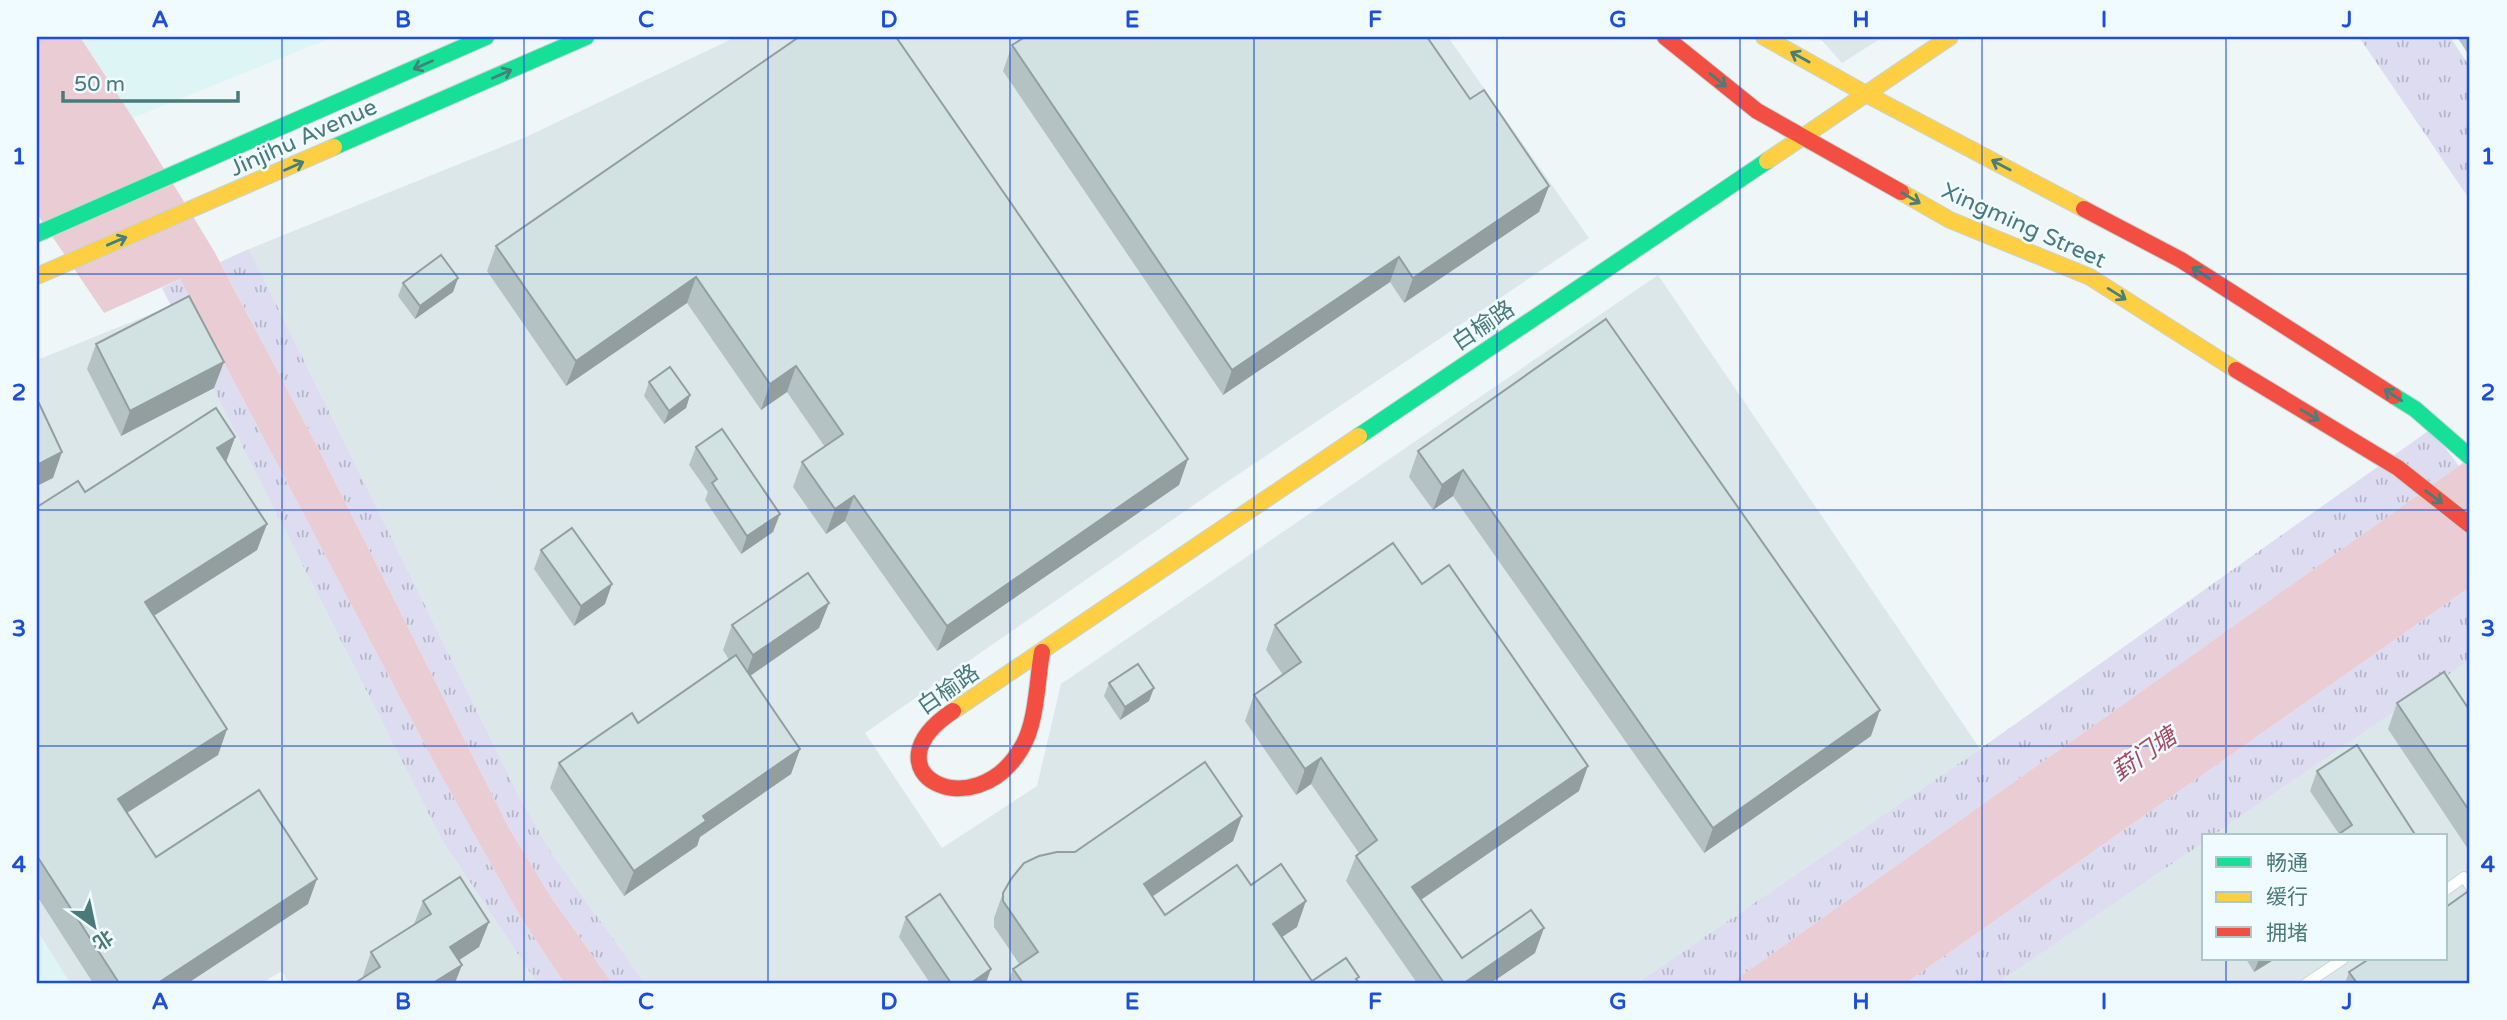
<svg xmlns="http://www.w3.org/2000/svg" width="2507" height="1020" font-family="'Varela Round','Noto Sans SC',sans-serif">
  <defs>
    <pattern id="grass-tufts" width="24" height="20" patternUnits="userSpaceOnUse" patternTransform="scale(1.75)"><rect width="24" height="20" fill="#dddcf1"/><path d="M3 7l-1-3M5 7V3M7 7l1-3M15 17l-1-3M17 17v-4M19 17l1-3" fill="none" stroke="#b5b7c8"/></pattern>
  </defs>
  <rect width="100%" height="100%" fill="#eef6f8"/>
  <g fill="#def5f5">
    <path d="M80 37H333L133 118Z"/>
    <path d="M37 930 70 983H37Z"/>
  </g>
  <g fill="#dbe7e9">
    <path d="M736 37H1448L1589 238 1221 486 865 733 942 848 1037 786 1061 684 1658 275 1980 749 1637 983H645L552 854 519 796 249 249 526 137Z"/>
    <path d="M1819 37H1883L1842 63Z"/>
    <path d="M171 306 442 840 537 983H289L282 971 262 983H70L37 930V360Z"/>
    <path d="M2470 660V983H1998L2204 842V959H2446V836H2212Z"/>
  </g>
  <g fill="url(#grass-tufts)">
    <path d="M2359 37H2450L2470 67V200Z"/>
    <path d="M249 249 519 796 552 854 645 983H612L551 897 509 828 314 440 220 262Z"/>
    <path d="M180 279 438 770 520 916 564 983H537L442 840 162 288Z"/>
    <path d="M2431 429 2459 466 1731 983H1637L1980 749Z"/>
    <path d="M2470 587V660L2212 836H2204V842L1998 983H1906Z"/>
  </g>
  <g fill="#eacdd4">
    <path d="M37 37H80L133 118 214 251 314 440 509 828 551 897 612 983H564L520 916 438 770 180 279 104 313 37 214Z"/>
    <path d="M2470 458V587L1906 983H1731Z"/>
  </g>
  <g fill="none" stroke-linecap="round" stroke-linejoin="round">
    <g stroke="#c9d5d6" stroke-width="12">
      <g id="lane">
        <path d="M2446 890 2464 877 2470 886"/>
        <path d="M2307 983 2343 959"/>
      </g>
    </g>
    <g stroke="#c7d4d5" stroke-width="18">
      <g id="fast">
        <path d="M334 147 586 37"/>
        <path d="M37 234 486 37"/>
        <path d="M2394 396 2415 409 2470 457"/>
        <path d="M1359 436 1767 161"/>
      </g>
    </g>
    <g stroke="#c7d4d5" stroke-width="18">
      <g id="slow">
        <path d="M1764 37 1866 94 2084 209"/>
        <path d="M1767 161 1950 37"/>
        <path d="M1901 192 1950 220 2090 277 2236 370"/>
        <path d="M37 276 334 147"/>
        <path d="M953 711 1359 436"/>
      </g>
    </g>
    <g stroke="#c7d4d5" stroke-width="18">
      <g id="jam">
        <path d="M1665 37 1757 111 1901 192"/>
        <path d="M2084 209 2181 260 2394 396"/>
        <path d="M2236 370 2398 468 2470 525"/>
        <path d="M953 711C862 772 975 830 1022 747 1037 722 1037 680 1042 652"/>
      </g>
    </g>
    <use href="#lane" stroke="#fcfefe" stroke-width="10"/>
    <use href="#fast" stroke="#16e098" stroke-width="16"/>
    <use href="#slow" stroke="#ffcf43" stroke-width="16"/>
    <use href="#jam" stroke="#f24e42" stroke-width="16"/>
  </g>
  <g fill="#b5c2c3">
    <path d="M799 37 1188 459 1179 485 937 651 845 521 826 534 793 487 802 462 825 447 787 392 761 410 687 303 566 386 487 271 496 246Z"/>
    <path d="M2457 37H2470V57Z"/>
    <path d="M1012 45 1470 99 1549 186 1539 212 1404 303 1390 282 1223 395 1003 71Z"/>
    <path d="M458 278 453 292 415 319 398 296 403 283Z"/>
    <path d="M1606 319 1871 736 1704 853 1453 496 1433 510 1409 477 1418 451Z"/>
    <path d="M96 344 214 388 121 436 87 369Z"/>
    <path d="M649 382 690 395 686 408 664 424 644 396Z"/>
    <path d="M235 437 226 461 267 524 257 550 154 616 227 729 218 755 127 813 156 857 308 904 188 983H93L37 896V507L85 492Z"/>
    <path d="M696 447 773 532 741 554 705 500 708 492 689 465Z"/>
    <path d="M541 550 605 604 574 626 534 569Z"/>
    <path d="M1422 584 1579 791 1421 900 1462 958 1535 953 1491 983H1417L1346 881 1356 856 1359 853 1311 784 1296 795 1245 721 1254 695 1283 675 1266 650 1275 625Z"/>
    <path d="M829 603 819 628 750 676 800 749 791 774 700 837 697 846 624 896 550 788 559 763 638 723 729 660 723 650 732 625Z"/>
    <path d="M1109 683 1149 701 1120 720 1104 696Z"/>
    <path d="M2397 703 2470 711V852L2388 729Z"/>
    <path d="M2317 771 2416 836 2339 834 2310 791Z"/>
    <path d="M1242 816 1233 841 1152 897 1165 915 1251 885 1297 927 1282 937 1312 981H1357L1359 983H1008L1013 969 1020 965 994 927V918L1003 893 1075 852Z"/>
    <path d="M423 901 489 922 479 947 459 960 362 979 371 952 414 924Z"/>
    <path d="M906 917 986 983H930L899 937Z"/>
    <path d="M2246 959H2275L2254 972Z"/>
    <path d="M2349 972 2357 983H2345Z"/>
  </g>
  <g fill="#939e9f">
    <path d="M1549 186 1539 212 1404 303 1413 278Z"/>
    <path d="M1399 257 1390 282 1223 395 1232 370Z"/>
    <path d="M696 277 687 303 566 386 576 361Z"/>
    <path d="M458 278 453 292 415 319 420 306Z"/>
    <path d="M224 362 214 388 121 436 130 411Z"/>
    <path d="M796 366 787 392 761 410 770 384Z"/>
    <path d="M690 395 686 408 664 424 669 411Z"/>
    <path d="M235 437 226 462 217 448Z"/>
    <path d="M62 452 53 478 37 486V465Z"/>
    <path d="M1188 459 1179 485 937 651 947 626Z"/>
    <path d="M1463 470 1453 496 1433 510 1442 485Z"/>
    <path d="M854 496 845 521 826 534 835 509Z"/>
    <path d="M780 514 773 532 741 554 747 536Z"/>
    <path d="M267 524 257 550 136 627 145 602Z"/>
    <path d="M612 584 605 604 574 626 581 606Z"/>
    <path d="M829 603 819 628 744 680 753 655Z"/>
    <path d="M1154 688 1149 701 1120 720 1125 707Z"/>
    <path d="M1880 710 1871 736 1704 853 1713 828Z"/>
    <path d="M227 729 218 755 109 824 118 799Z"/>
    <path d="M800 749 791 774 700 837 697 846 624 896 634 871 703 816Z"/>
    <path d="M1321 758 1311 784 1296 795 1305 769Z"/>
    <path d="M1588 766 1579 791 1403 912 1412 887Z"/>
    <path d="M1242 816 1233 841 1134 909 1144 884Z"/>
    <path d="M317 879 308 904 188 983H158Z"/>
    <path d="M1306 901 1297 927 1264 949 1273 924Z"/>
    <path d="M489 922 479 947 441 972 450 947Z"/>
    <path d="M1544 928 1535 953 1491 983H1464Z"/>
    <path d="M2259 959H2275L2254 972Z"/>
    <path d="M462 965 455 983H433Z"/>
    <path d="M991 969 986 983H971Z"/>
  </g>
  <g fill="#d2e2e3" stroke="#939e9f" stroke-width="2">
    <path d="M799 37H896L1188 459 947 626 854 496 835 509 802 462 843 434 796 366 770 384 696 277 576 361 496 246Z"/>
    <path d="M1025 37H1427L1470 99 1484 90 1549 186 1413 278 1399 257 1232 370 1012 45Z"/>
    <path d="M441 255 458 278 420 306 403 283Z"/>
    <path d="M189 296 224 362 130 411 96 344Z"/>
    <path d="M1606 319 1880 710 1713 828 1463 470 1442 485 1418 451Z"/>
    <path d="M670 367 690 395 669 411 649 382Z"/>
    <path d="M37 399 62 452 37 465Z"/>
    <path d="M216 408 235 437 217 448 267 524 145 602 227 729 118 799 156 857 259 790 317 879 158 983H119L37 856V507L78 481 85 492Z"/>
    <path d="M722 429 780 514 747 536 712 483 717 479 696 447Z"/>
    <path d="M572 528 612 584 581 606 541 550Z"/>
    <path d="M1393 543 1422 584 1449 565 1588 766 1412 887 1462 958 1531 910 1544 928 1464 983H1444L1356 856 1377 840 1321 758 1305 769 1254 695 1301 662 1275 625Z"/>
    <path d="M808 573 829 603 753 655 732 625Z"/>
    <path d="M736 655 800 749 703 816 706 821 634 871 559 763 632 713 638 723Z"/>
    <path d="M1138 664 1154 688 1125 707 1109 683Z"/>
    <path d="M2444 672 2470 711V812L2397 703Z"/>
    <path d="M2357 745 2416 836H2336L2352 825 2317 771Z"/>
    <path d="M1205 762 1242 816 1144 884 1165 915 1237 865 1251 885 1281 864 1306 901 1273 924 1312 981 1346 958 1359 977 1356 979 1359 983H1023L1013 969 1038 952 1003 901V893L1011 879 1024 863 1039 856 1057 852H1075Z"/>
    <path d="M460 877 489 922 450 947 462 965 433 983H355L380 967 371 952 431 914 423 901Z"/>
    <path d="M2470 890V983H2357L2349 972 2369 959H2446V907Z"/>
    <path d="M940 894 991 969 971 983H951L906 917Z"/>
  </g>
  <defs><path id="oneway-shaft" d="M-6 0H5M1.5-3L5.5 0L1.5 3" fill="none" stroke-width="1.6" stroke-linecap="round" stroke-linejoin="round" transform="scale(1.75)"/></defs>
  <g stroke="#477f7b">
    <use href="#oneway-shaft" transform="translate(1800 57) rotate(-151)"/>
    <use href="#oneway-shaft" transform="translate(423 65) rotate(156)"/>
    <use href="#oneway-shaft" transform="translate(502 74) rotate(-24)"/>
    <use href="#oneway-shaft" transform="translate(1718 80) rotate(39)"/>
    <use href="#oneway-shaft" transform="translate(2001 165) rotate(-152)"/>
    <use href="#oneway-shaft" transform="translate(294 166) rotate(-24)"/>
    <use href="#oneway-shaft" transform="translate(1911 198) rotate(30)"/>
    <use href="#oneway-shaft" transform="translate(117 241) rotate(-23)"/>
    <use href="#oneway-shaft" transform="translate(2201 273) rotate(-147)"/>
    <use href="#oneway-shaft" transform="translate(2117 294) rotate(32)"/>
    <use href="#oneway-shaft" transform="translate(2393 395) rotate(-147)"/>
    <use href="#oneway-shaft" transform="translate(2310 415) rotate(31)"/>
    <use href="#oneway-shaft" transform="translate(2434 497) rotate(38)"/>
  </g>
  <path fill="none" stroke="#1d4ed8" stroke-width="2" stroke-opacity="0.55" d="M282 37V983M524 37V983M768 37V983M1010 37V983M1254 37V983M1497 37V983M1740 37V983M1982 37V983M2226 37V836M37 274H2470M37 510H2470M37 746H2470M2226 959V983"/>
  <g text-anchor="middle" stroke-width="5" stroke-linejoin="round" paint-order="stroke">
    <g font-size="23" fill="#4a7a79" stroke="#f0fbff">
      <text transform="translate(303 137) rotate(-24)" y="8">Jinjihu Avenue</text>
      <text transform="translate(2024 225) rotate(24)" y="8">Xingming Street</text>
      <text transform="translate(1483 325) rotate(-34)" y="8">白榆路</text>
      <text transform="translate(948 689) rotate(-35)" y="8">白榆路</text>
    </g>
    <g font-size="24" font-style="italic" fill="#a44b5d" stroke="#f0fbff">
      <text transform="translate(2144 754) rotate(-35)" y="8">葑门塘</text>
    </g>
  </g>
  <rect width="2507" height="1020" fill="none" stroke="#f0fbff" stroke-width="77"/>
  <rect x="2202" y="834" width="245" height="126" fill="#f0fbff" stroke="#aec7c9" stroke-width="2"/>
  <rect x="2216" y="857" width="35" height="10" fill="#16e098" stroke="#aec7c9" stroke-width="2"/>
  <text x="2266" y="870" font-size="21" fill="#4a7a79">畅通</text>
  <rect x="2216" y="892" width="35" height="10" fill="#ffcf43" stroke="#aec7c9" stroke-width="2"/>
  <text x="2266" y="904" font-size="21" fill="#4a7a79">缓行</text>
  <rect x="2216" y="927" width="35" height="10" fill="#f24e42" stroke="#aec7c9" stroke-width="2"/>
  <text x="2266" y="940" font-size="21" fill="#4a7a79">拥堵</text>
  <g transform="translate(94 926) rotate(147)" stroke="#f0fbff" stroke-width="5" paint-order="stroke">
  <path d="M0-5L12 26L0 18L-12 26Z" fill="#4a7a79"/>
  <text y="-10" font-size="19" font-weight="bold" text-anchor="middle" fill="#4a7a79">北</text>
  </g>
  <path d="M63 91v10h175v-10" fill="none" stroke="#4a7a79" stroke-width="3.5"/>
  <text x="74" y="91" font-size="21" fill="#4a7a79" stroke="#f0fbff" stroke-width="5" paint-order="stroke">50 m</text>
  <rect x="38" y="38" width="2430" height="944" fill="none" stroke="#1d4ed8" stroke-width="2.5"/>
  <g font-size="23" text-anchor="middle" font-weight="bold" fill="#1d4ed8">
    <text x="160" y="27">A</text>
    <text x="403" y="27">B</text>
    <text x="646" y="27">C</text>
    <text x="889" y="27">D</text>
    <text x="1132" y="27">E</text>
    <text x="1375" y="27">F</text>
    <text x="1618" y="27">G</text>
    <text x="1861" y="27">H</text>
    <text x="2104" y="27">I</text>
    <text x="2347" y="27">J</text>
    <text x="19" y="164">1</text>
    <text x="2488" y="164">1</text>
    <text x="19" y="400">2</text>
    <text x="2488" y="400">2</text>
    <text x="19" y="636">3</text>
    <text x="2488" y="636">3</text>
    <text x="19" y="872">4</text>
    <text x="2488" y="872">4</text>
    <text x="160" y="1009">A</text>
    <text x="403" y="1009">B</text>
    <text x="646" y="1009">C</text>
    <text x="889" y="1009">D</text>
    <text x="1132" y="1009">E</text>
    <text x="1375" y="1009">F</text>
    <text x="1618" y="1009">G</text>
    <text x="1861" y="1009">H</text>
    <text x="2104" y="1009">I</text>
    <text x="2347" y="1009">J</text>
  </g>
</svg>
